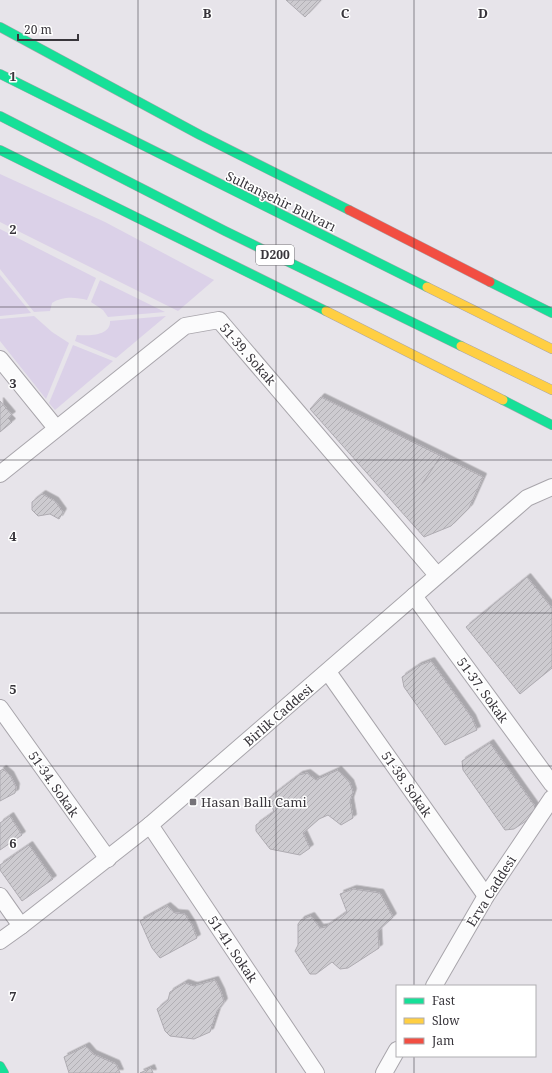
<svg xmlns="http://www.w3.org/2000/svg" width="552" height="1073" font-family="'Noto Serif',serif">
  <defs>
    <pattern id="building-hatch" width="6" height="6" patternUnits="userSpaceOnUse"><rect width="6" height="6" fill="#cdcbd0"/><path d="M-1 1l2-2M0 6l6-6M5 7l2-2" fill="none" stroke="#b1afb4"/></pattern>
    <filter id="shadow"><feDropShadow dx="3.5" dy="-3.5" stdDeviation="0" flood-color="#0004"/></filter>
  </defs>
  <rect width="100%" height="100%" fill="#e7e4ea"/>
  <g fill="#dbd1e8">
    <path d="M0 174 105 222 214 280 178 311 0 222Z"/>
    <path d="M0 229 96 278 87 300C76 297 62 296 52 303L50 311 34 312 0 269Z"/>
    <path d="M0 275 31 313 0 316Z"/>
    <path d="M100 280 165 312 108 317 103 310 91 302Z"/>
    <path d="M34 316 52 332 69 343 46 399 0 341V319Z"/>
    <path d="M166 316 116 358 75 341 77 335C88 336 111 336 110 321Z"/>
    <path d="M73 345 113 361 55 410 49 403Z"/>
  </g>
  <g fill="url(#building-hatch)" stroke="#aeabb1" filter="url(#shadow)">
    <path d="M286 0H321L305 17Z"/>
    <path d="M321 397 441 456 422 484 398 508 310 409Z"/>
    <path d="M0 401 12 415 8 418 12 422 0 432Z"/>
    <path d="M441 456 483 477 469 508 451 526 424 537 398 508 422 484Z"/>
    <path d="M42 494 55 501 63 512 59 519 50 514 38 516 32 510V502Z"/>
    <path d="M527 577 552 608V668L520 694 466 627Z"/>
    <path d="M431 661 472 718 477 730 445 745 404 687 402 677 418 666Z"/>
    <path d="M490 743 534 805 536 811 532 817 514 829 505 830 463 770 462 761Z"/>
    <path d="M3 769 10 775 16 787 15 793 0 801V771Z"/>
    <path d="M338 770 350 783 353 792 350 801 353 818 341 825 328 815 319 819 303 833 310 848 300 855 270 849 256 831V825L274 812 269 798 299 775 307 773 316 780Z"/>
    <path d="M10 816 22 835 0 850V823Z"/>
    <path d="M29 845 53 879 22 901 0 870V865Z"/>
    <path d="M353 889 380 893 393 917 378 931 379 948 348 968 340 969 332 962 316 974H310L295 951 298 945V924L301 920 311 916 320 928 326 927 347 912 340 894Z"/>
    <path d="M167 906 175 913 185 914 192 925 197 938 160 958 152 948 140 921Z"/>
    <path d="M215 980 221 992 224 1002 217 1011 210 1032 194 1039 170 1036 165 1031 157 1009 168 1000 170 992 185 983 194 986Z"/>
    <path d="M86 1046 93 1054 116 1064 120 1073H69L64 1057Z"/>
    <path d="M151 1068 153 1073H140Z"/>
  </g>
  <g fill="none" stroke-linecap="round" stroke-linejoin="round">
    <g stroke="#a8a5ab" stroke-width="18">
      <g id="street">
        <path d="M0 359 56 428"/>
        <path d="M0 474 185 326 219 320 437 575"/>
        <path d="M414 596 552 784"/>
        <path d="M328 672 486 896"/>
        <path d="M0 708 108 859"/>
        <path d="M150 825 316 1073"/>
        <path d="M0 896 21 926"/>
        <path d="M0 941 21 926 150 825 527 498 552 487"/>
        <path d="M434 986 486 896 552 798"/>
        <path d="M384 1073 397 1050"/>
      </g>
    </g>
    <g stroke="#a8a5ab" stroke-width="10">
      <g id="fast">
        <path d="M0 27 200 135 349 210"/>
        <path d="M0 74 427 287"/>
        <path d="M0 116 225 231 461 346"/>
        <path d="M0 150 326 311"/>
        <path d="M490 282 552 313"/>
        <path d="M503 400 552 425"/>
        <path d="M0 1066 4 1073"/>
      </g>
    </g>
    <g stroke="#a8a5ab" stroke-width="10">
      <g id="slow">
        <path d="M427 287 552 349"/>
        <path d="M326 311 503 400"/>
        <path d="M461 346 552 390"/>
      </g>
    </g>
    <g stroke="#a8a5ab" stroke-width="10">
      <path id="jam" d="M349 210 490 282"/>
    </g>
    <use href="#street" stroke="#fbfbfc" stroke-width="16"/>
    <use href="#fast" stroke="#16e098" stroke-width="9"/>
    <use href="#slow" stroke="#ffcf43" stroke-width="9"/>
    <use href="#jam" stroke="#f24e42" stroke-width="9"/>
  </g>
  <path fill="none" stroke="#38353b" stroke-width="1" stroke-opacity="0.55" d="M138 0V1073M276 0V1073M414 0V986M0 153H552M0 307H552M0 460H552M0 613H552M0 766H552M0 920H552M414 1056V1073"/>
  <rect fill="#757278" stroke="#fff" stroke-width="1.5" x="189" y="798" width="8" height="8" rx="2"/>
  <g text-anchor="middle" stroke-width="3" stroke-linejoin="round" paint-order="stroke">
    <rect fill="#fff" stroke="#747276" stroke-width="1" x="256" y="245" width="38" height="20" rx="3"/>
    <g font-size="12" font-weight="bold" fill="#38353b">
      <text x="275" y="259">D200</text>
    </g>
    <g font-size="13" fill="#38353b" stroke="#fff">
      <text transform="translate(281 201) rotate(26)" y="5">Sultanşehir Bulvarı</text>
      <text transform="translate(248 354) rotate(49)" y="5">51-39. Sokak</text>
      <text transform="translate(483 690) rotate(54)" y="5">51-37. Sokak</text>
      <text transform="translate(278 715) rotate(-41)" y="5">Birlik Caddesi</text>
      <text transform="translate(54 784) rotate(55)" y="5">51-34. Sokak</text>
      <text transform="translate(407 784) rotate(55)" y="5">51-38. Sokak</text>
      <text transform="translate(491 891) rotate(-58)" y="5">Erva Caddesi</text>
      <text transform="translate(233 949) rotate(56)" y="5">51-41. Sokak</text>
    </g>
    <g font-size="13" fill="#38353b" stroke="#fff" text-anchor="start">
      <text x="201" y="807">Hasan Ballı Cami</text>
    </g>
  </g>
  <g font-size="13" text-anchor="middle" font-weight="bold" fill="#38353b" stroke="#fff" stroke-width="3" stroke-linejoin="round" paint-order="stroke">
    <text x="207" y="18">B</text>
    <text x="345" y="18">C</text>
    <text x="483" y="18">D</text>
    <text x="13" y="81">1</text>
    <text x="13" y="234">2</text>
    <text x="13" y="388">3</text>
    <text x="13" y="541">4</text>
    <text x="13" y="694">5</text>
    <text x="13" y="848">6</text>
    <text x="13" y="1001">7</text>
  </g>
  <rect x="396" y="985" width="140" height="72" fill="#ffffff" stroke="#afaeb1"/>
  <rect x="404" y="998" width="20" height="6" fill="#16e098" stroke="#afaeb1"/>
  <text x="432" y="1005" font-size="12" fill="#38353b">Fast</text>
  <rect x="404" y="1018" width="20" height="6" fill="#ffcf43" stroke="#afaeb1"/>
  <text x="432" y="1025" font-size="12" fill="#38353b">Slow</text>
  <rect x="404" y="1038" width="20" height="6" fill="#f24e42" stroke="#afaeb1"/>
  <text x="432" y="1045" font-size="12" fill="#38353b">Jam</text>
  <path d="M18 34v6h60v-6" fill="none" stroke="#38353b" stroke-width="2"/>
  <text x="24" y="34" font-size="12" fill="#38353b" stroke="#ffffff" stroke-width="3" paint-order="stroke">20 m</text>
</svg>
